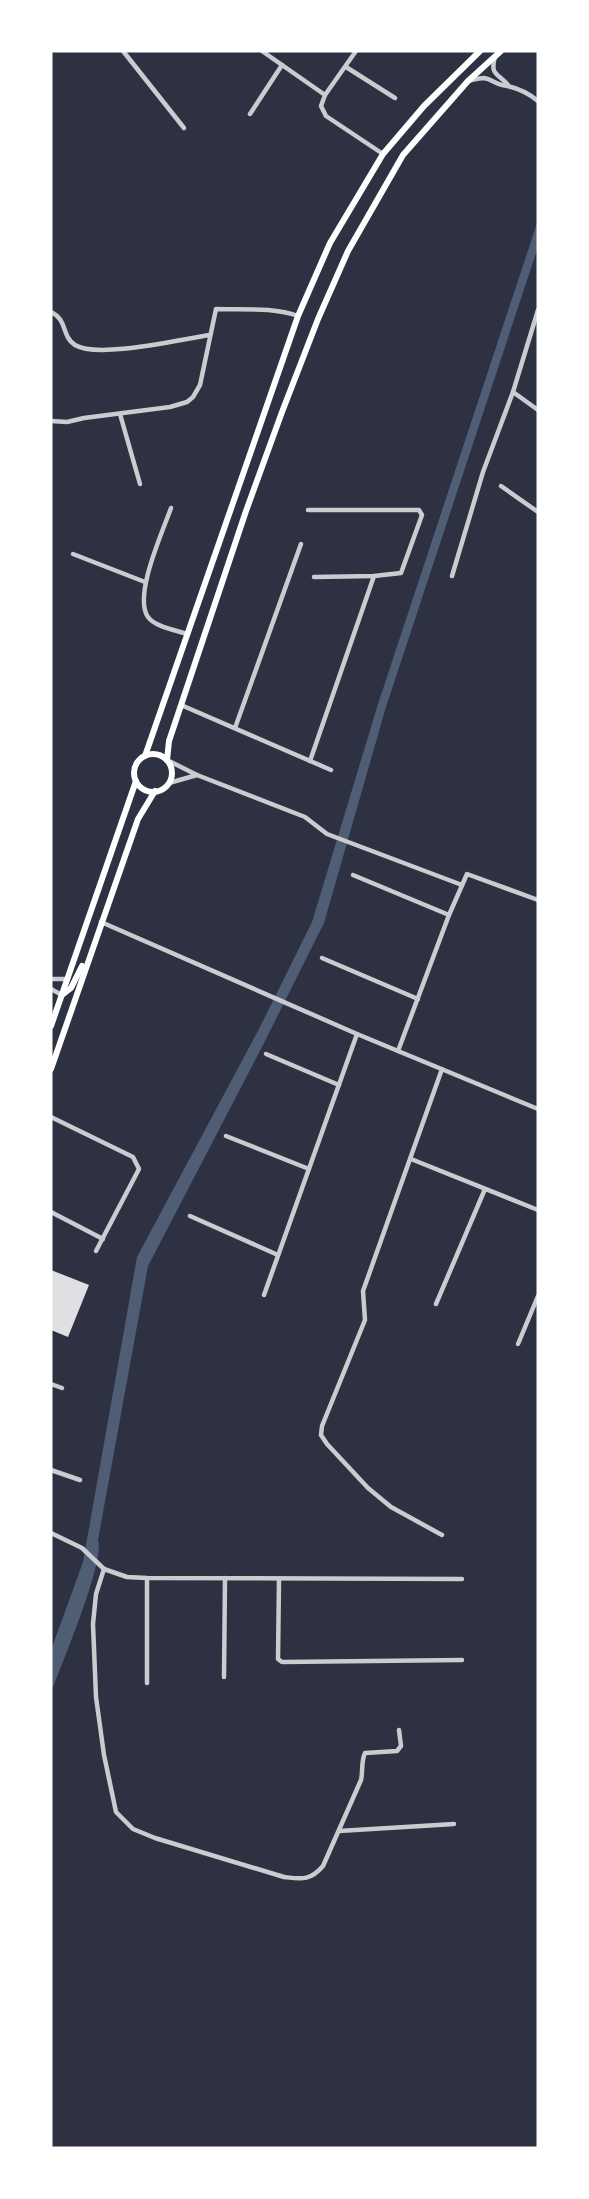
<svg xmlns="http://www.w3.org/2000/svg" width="589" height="2199" font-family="'Source Serif 4',serif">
  <rect width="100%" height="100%" fill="#2d3142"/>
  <path fill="#4f5d75" d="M538 220V247L386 707 324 923 263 1045 148 1266 98 1540C106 1560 60 1668 51 1693V1650L83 1562 137 1257 260 1027 312 922 378 704Z"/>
  <path fill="#e0e0e3" d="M51 1270 89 1285 68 1337 51 1330Z"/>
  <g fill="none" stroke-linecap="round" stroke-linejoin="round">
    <g stroke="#caccd0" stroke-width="4.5">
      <path d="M123 51 184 128"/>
      <path d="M262 51 325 95"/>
      <path d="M356 51 325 95 321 106 326 116 383 154"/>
      <path d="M495 56C490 76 497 72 508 85"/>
      <path d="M346 67 395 98"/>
      <path d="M468 81C473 80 479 78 484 78 491 79 496 84 502 85 515 87 527 92 538 101"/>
      <path d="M250 114 282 65"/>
      <path d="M538 310 513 392 538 410"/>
      <path d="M51 312C68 320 61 336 75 345 98 359 181 339 210 335"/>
      <path d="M120 414 140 484"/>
      <path d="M51 421 67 422 84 418 170 407 187 402 193 397 200 385 216 309C243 310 273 307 298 316"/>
      <path d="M501 486 538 512"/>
      <path d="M171 508C163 531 133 596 148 617 155 627 176 630 187 634"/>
      <path d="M308 510H419L422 515 401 573 374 576 314 577"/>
      <path d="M73 554 145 582"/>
      <path d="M452 576 483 472 513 392"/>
      <path d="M181 705 331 770"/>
      <path d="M235 728 301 544"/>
      <path d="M167 760 197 775 305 817 327 834 462 885"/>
      <path d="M310 761 374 576"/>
      <path d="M169 783 197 775"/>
      <path d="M353 875 449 915"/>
      <path d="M101 922 357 1034 538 1109"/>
      <path d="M322 958 418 999"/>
      <path d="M51 979H68"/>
      <path d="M51 989 62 995"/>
      <path d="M398 1051 449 915 467 874 538 900"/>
      <path d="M266 1054 339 1085"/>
      <path d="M442 1069 363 1291 365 1320 322 1426 321 1435 327 1444 368 1488 391 1507 442 1535"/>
      <path d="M51 1117 133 1157 139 1169 96 1251"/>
      <path d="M226 1136 309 1169"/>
      <path d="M411 1159 538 1210"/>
      <path d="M51 1212 103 1239"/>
      <path d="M190 1216 278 1255"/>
      <path d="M264 1295 357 1034"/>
      <path d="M436 1304 485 1189"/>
      <path d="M518 1344 538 1296"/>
      <path d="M51 1384 62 1388"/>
      <path d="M51 1470 80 1480"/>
      <path d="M51 1533 82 1548 104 1569 96 1594 93 1624 96 1697 104 1755 116 1812 133 1829 155 1838 284 1877C302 1879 310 1881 323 1866L361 1780C363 1772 361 1761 365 1753L397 1751 401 1746 399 1730"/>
      <path d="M104 1569 127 1577 147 1578 462 1579"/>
      <path d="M147 1578V1683"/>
      <path d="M279 1579 278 1659 282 1662 462 1660"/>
      <path d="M224 1677 225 1578"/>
      <path d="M339 1831 454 1824"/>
    </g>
    <g stroke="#fff" stroke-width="6">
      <circle cx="153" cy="773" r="19"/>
      <path d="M145 756 298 316 330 243 383 154 424 106 480 51"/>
      <path d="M167 760 169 741 246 511 282 412 318 319 348 251 403 155 468 81 501 51"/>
      <path d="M62 995 71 988 82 966"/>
      <path d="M51 1026 136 781"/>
      <path d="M51 1069 138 819 155 791"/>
    </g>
  </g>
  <rect width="589" height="2199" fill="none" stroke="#ffffff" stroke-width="105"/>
</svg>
